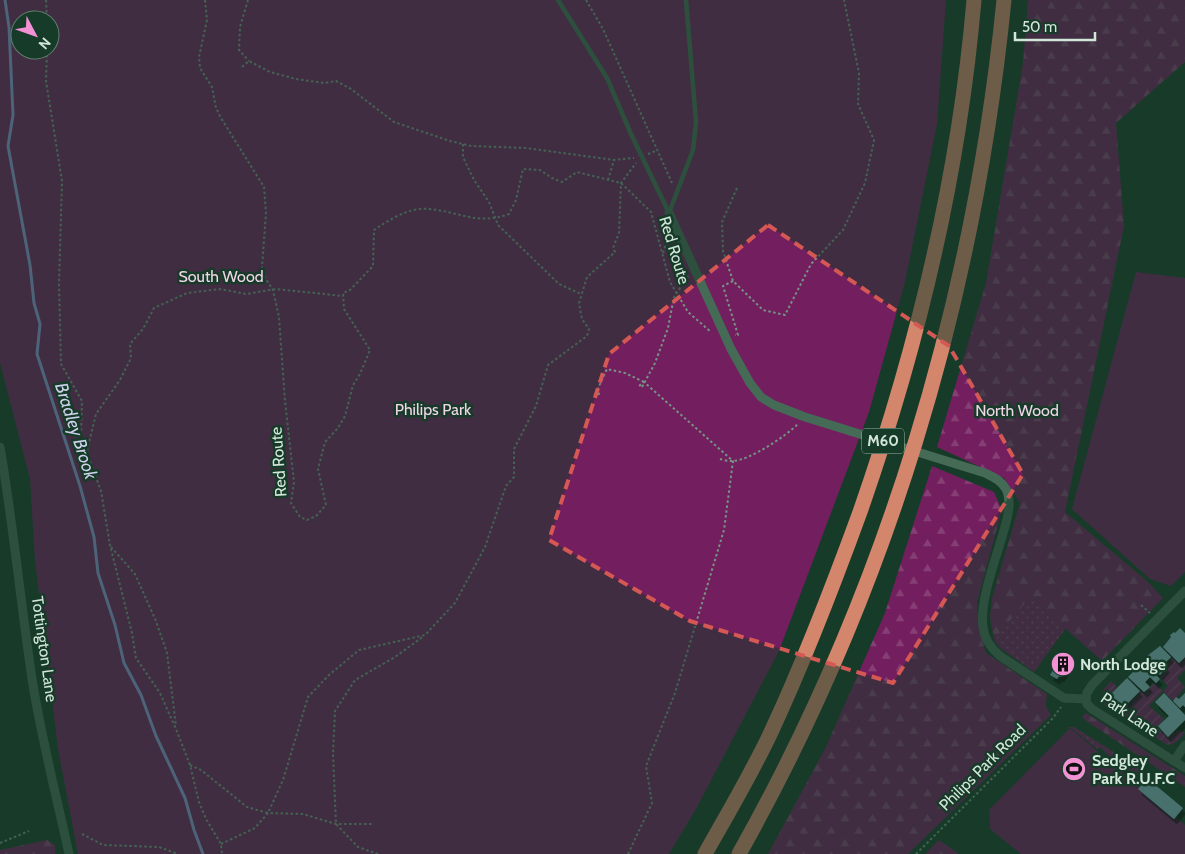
<svg xmlns="http://www.w3.org/2000/svg" width="1185" height="854" font-family="Cabin,sans-serif">
  <defs>
    <pattern id="grass-dots" width="8" height="8" patternUnits="userSpaceOnUse" patternTransform="scale(1.25)"><rect width="8" height="8" fill="#731e5e"/><path d="M2 2h.1M6 6h.1" fill="none" stroke="#863f74" stroke-width="1.8" stroke-linecap="round"/></pattern>
    <pattern id="forest-firs" width="22" height="20" patternUnits="userSpaceOnUse" patternTransform="scale(1.25)"><rect width="22" height="20" fill="#731e5e"/><path d="M5 1l3.5 6h-7zM16 11l3.5 6h-7z" fill="#863f74"/></pattern>
    <pattern id="garden-furrows" width="10" height="10" patternUnits="userSpaceOnUse" patternTransform="scale(1.25)"><rect width="10" height="10" fill="#731e5e"/><path d="M-1 1l2-2M0 10L10 0M9 11l2-2" fill="none" stroke="#863f74"/></pattern>
    <filter id="shadow"><feDropShadow dx="3" dy="5.5" stdDeviation="0" flood-color="#0009"/></filter>
  </defs>
  <rect width="100%" height="100%" fill="#173b29"/>
  <g fill="url(#grass-dots)">
    <path d="M1030 596 1066 628 1034 672 1000 648 994 640Z"/>
    <path d="M1066 727H1074L1147 773 1139 781 1099 747 1097 749 1071 728Z"/>
  </g>
  <g fill="url(#forest-firs)">
    <path d="M1028 0H1185V62L1116 123 1124 226 1065 512 1147 581 1163 598 1102 661 1030 597 994 640 990 617 992 598 1020 503 1004 478 937 447 986 283 1023 63Z"/>
    <path d="M932 466 994 492 1002 510 977 602 979 630 986 653 1047 694 1046 706 1051 715 908 854H768L825 749 885 613Z"/>
    <path d="M1086 713 1185 776V787L1085 720 1082 717Z"/>
    <path d="M47 840 55 845V854H0V850Z"/>
    <path d="M939 840 959 854H925Z"/>
  </g>
  <g fill="#731e5e" fill-rule="evenodd">
    <path d="M0 0H946L937 124 905 282 869 412 779 651 696 809 669 854H78L58 749 35 561 30 479 0 363ZM20 20H50V50H20Z"/>
    <path d="M1136 272 1185 278V572L1171 586 1150 579 1072 509Z"/>
    <path d="M1070 728 1185 825V854H1021L990 829 989 810Z"/>
  </g>
  <path fill="url(#garden-furrows)" d="M1173 658 1179 664 1185 658V670L1177 678 1185 687 1173 701 1163 691 1149 706 1164 719 1157 727 1168 738 1177 730 1185 733C1179 739 1174 747 1166 744L1103 704 1101 697 1104 689 1111 681 1117 687 1109 696 1123 710 1141 691 1144 694 1154 683 1163 691 1168 686 1160 677 1169 668 1166 665Z"/>
  <g fill="none" stroke-linecap="round" stroke-linejoin="round">
    <path stroke="#8c94d9" stroke-width="3" d="M5 0 9 27 13 115 8 146 30 265 34 303 40 324 37 354 80 486 94 537 98 573 115 625 124 663 141 695 156 736 185 798 194 830 203 854"/>
  </g>
  <g fill="#84b3c2" filter="url(#shadow)">
    <path d="M1180 628 1185 633V657L1179 663 1163 647 1171 637 1170 635 1174 632 1175 633Z"/>
    <path d="M1160 646 1171 657 1164 664 1167 667 1160 675 1150 666 1153 663 1147 656Z"/>
    <path d="M1063 654 1072 660 1061 677 1059 676 1057 679 1050 675Z"/>
    <path d="M1140 665 1143 668 1146 665 1160 679 1156 683 1150 677 1145 682 1150 687 1144 692 1128 677Z"/>
    <path d="M1127 678 1140 691 1123 708 1110 695Z"/>
    <path d="M1164 693 1185 715V720L1168 737 1158 726 1169 716 1155 702Z"/>
    <path d="M1185 693V707L1183 705 1180 708 1173 701 1176 697 1179 699Z"/>
    <path d="M1147 778 1183 808 1174 819 1138 789Z"/>
  </g>
  <g fill="none" stroke-linecap="round" stroke-linejoin="round">
    <g stroke="#779384" stroke-width="2" stroke-dasharray="2.5 2.5" stroke-linecap="butt">
      <path d="M46 0 47 20"/>
      <path d="M205 0 207 20 199 57 200 68 212 87 216 108 221 118 264 187 266 213 262 267 264 276 273 290 279 317 285 401 294 482 291 503 300 517 307 520 316 516 326 505 318 469 325 442 338 428 345 416 353 385 360 374 370 350 344 309 343 293 350 290 373 266 374 230C389 220 409 207 428 209 459 211 476 226 509 214L516 200 523 169 540 170 552 178 562 182 577 172 621 183 651 212 670 282 688 312 711 332"/>
      <path d="M248 0 240 27 239 50 249 61"/>
      <path d="M586 0 603 29 672 183"/>
      <path d="M47 50 46 81 62 181 59 283 61 364 82 401 81 437 101 491 110 545 132 633 136 658 160 693 176 729 190 765 199 802 206 819 221 844 222 854"/>
      <path d="M242 67 249 61 270 72 296 79 324 83 336 81 351 89 394 122 450 141 471 146 526 148 614 160 634 158"/>
      <path d="M463 144V157L474 180 489 202 498 225 559 284 581 294"/>
      <path d="M648 154 658 150"/>
      <path d="M608 180 614 160"/>
      <path d="M737 188 722 222 723 251 733 281 763 310 785 315 811 264 843 230 865 183 874 140 858 104 859 73 844 0"/>
      <path d="M663 253 669 236"/>
      <path d="M733 281 723 286 738 335H735"/>
      <path d="M642 387 655 363 668 328 674 297 688 276"/>
      <path d="M599 395 598 388 607 369 625 373 644 382"/>
      <path d="M87 451 96 414 120 380 131 358 130 344 143 329 154 308 187 293 220 289 246 294 276 289 343 296"/>
      <path d="M720 459C723 460 728 461 732 461 749 461 786 436 798 424"/>
      <path d="M111 547 135 574 156 621 167 653 176 726"/>
      <path d="M1141 605 1150 613"/>
      <path d="M190 765 201 770 247 807 268 813 283 780 308 697 329 675 359 650 425 635 455 603 485 547 506 486 514 477V449L536 406 548 365 587 336 589 329 582 319 579 303 587 277 615 252 613 248 619 233 621 183 636 163"/>
      <path d="M82 834 103 845 159 847 178 854"/>
      <path d="M0 843 29 831"/>
      <path d="M221 844 255 828 268 813 303 814 336 824H374"/>
      <path d="M378 854 358 847 336 824 333 754 335 711 355 680 395 657 424 636"/>
      <path d="M628 854 652 803 646 766 675 693 724 530 733 461 644 382 639 386"/>
      <path d="M916 854 1053 718 1061 707"/>
    </g>
    <g stroke="#456a56" stroke-width="4.5">
      <path d="M558 0 607 78 631 134 669 213"/>
      <path d="M669 213 693 150 696 122 686 0"/>
    </g>
    <g stroke="#456a56" stroke-width="9">
      <path d="M669 213 731 349 750 383 761 397 774 405 805 417 985 473C993 477 1001 480 1006 489 1012 501 1008 517 1004 530 997 556 979 601 983 627 984 639 991 648 1000 656L1064 698 1086 699"/>
      <path d="M0 447C13 522 20 597 31 672 40 734 56 794 69 854"/>
      <path d="M1086 699 1087 693 1092 685 1185 591"/>
      <path d="M1086 699 1087 704 1092 709 1185 768"/>
      <path d="M1174 761 1185 745"/>
    </g>
    <g stroke="#d4866c" stroke-width="15">
      <path d="M705 854C728 813 752 773 772 730 805 659 833 586 860 512 918 346 959 175 974 0"/>
      <path d="M739 854C887 591 974 300 1004 0"/>
    </g>
  </g>
  <path d="M0 0H1185V854H0ZM768 225 949 346 1023 474 893 683 690 621 549 540 609 354Z" fill="#173b29" fill-opacity=".55" fill-rule="evenodd"/>
  <path fill="none" stroke="#d55854" stroke-width="4" stroke-dasharray="10 6" stroke-linejoin="round" d="M768 225 949 346 1023 474 893 683 690 621 549 540 609 354Z"/>
  <defs>
    <g id="building-disc" transform="scale(1.25)"><circle r="9.5" fill="#f391d5" stroke="#173b29"/><path d="M-4-6H4V6H1V3H-1V6H-4ZM-2.5-4.3h1.7v1.8h-1.7ZM.8-4.3h1.7v1.8H.8ZM-2.5-1h1.7V.8h-1.7ZM.8-1h1.7V.8H.8Z" fill="#111"/></g>
    <g id="stadium-disc" transform="scale(1.25)"><circle r="9.5" fill="#f391d5" stroke="#173b29"/><path d="M0-5a6.5 5 0 1 0 0 10a6.5 5 0 1 0 0-10ZM-3.5-1.8h7v3.6h-7Z" fill="#111"/></g>
  </defs>
  <g fill-rule="evenodd">
    <use href="#building-disc" x="1063" y="664"/>
    <use href="#stadium-disc" x="1074" y="769"/>
  </g>
  <g text-anchor="middle" stroke-width="5" stroke-linejoin="round" paint-order="stroke">
    <rect fill="#173b29" stroke="#9ab3a4" stroke-width="1" x="862" y="428.5" width="42" height="25" rx="4"/>
    <g font-size="15" font-weight="bold" fill="#d2e6d9">
      <text x="883" y="446">M60</text>
    </g>
    <g font-size="16" fill="#d2e6d9" stroke="#173b29">
      <text transform="translate(675 250) rotate(73)" y="6">Red Route</text>
      <text transform="translate(278 462) rotate(-94)" y="6">Red Route</text>
      <text transform="translate(45 649) rotate(82)" y="6">Tottington Lane</text>
      <text transform="translate(1130 714) rotate(34)" y="6">Park Lane</text>
      <text transform="translate(982 767) rotate(-45)" y="6">Philips Park Road</text>
    </g>
    <g font-size="16" fill="#f1d6e7" stroke="#173b29">
      <text x="221" y="282">South Wood</text>
      <text x="433" y="415">Philips Park</text>
      <text x="1017" y="416">North Wood</text>
    </g>
    <g font-size="16" font-weight="bold" fill="#d2e6d9" stroke="#173b29" text-anchor="start">
      <text x="1080" y="670">North Lodge</text>
      <text x="1092" y="766">Sedgley<tspan x="1092" dy="18">Park R.U.F.C</tspan></text>
    </g>
    <g font-size="18" font-style="italic" fill="#ced1ec" stroke="#173b29">
      <text transform="translate(76 431) rotate(72)" y="6">Bradley Brook</text>
    </g>
  </g>
  <g transform="translate(35 35) rotate(131)"><circle r="24" fill="#173b29" stroke="#627f6f"/>
  <path d="M0-4L9 19L0 12L-9 19Z" fill="#f391d5"/>
  <text y="-8" font-size="14" font-weight="bold" text-anchor="middle" fill="#d2e6d9">N</text>
  </g>
  <path d="M1015 32v8h80v-8" fill="none" stroke="#d2e6d9" stroke-width="2.5"/>
  <text x="1022" y="32" font-size="15" fill="#d2e6d9" stroke="#173b29" stroke-width="4" paint-order="stroke">50 m</text>
</svg>
